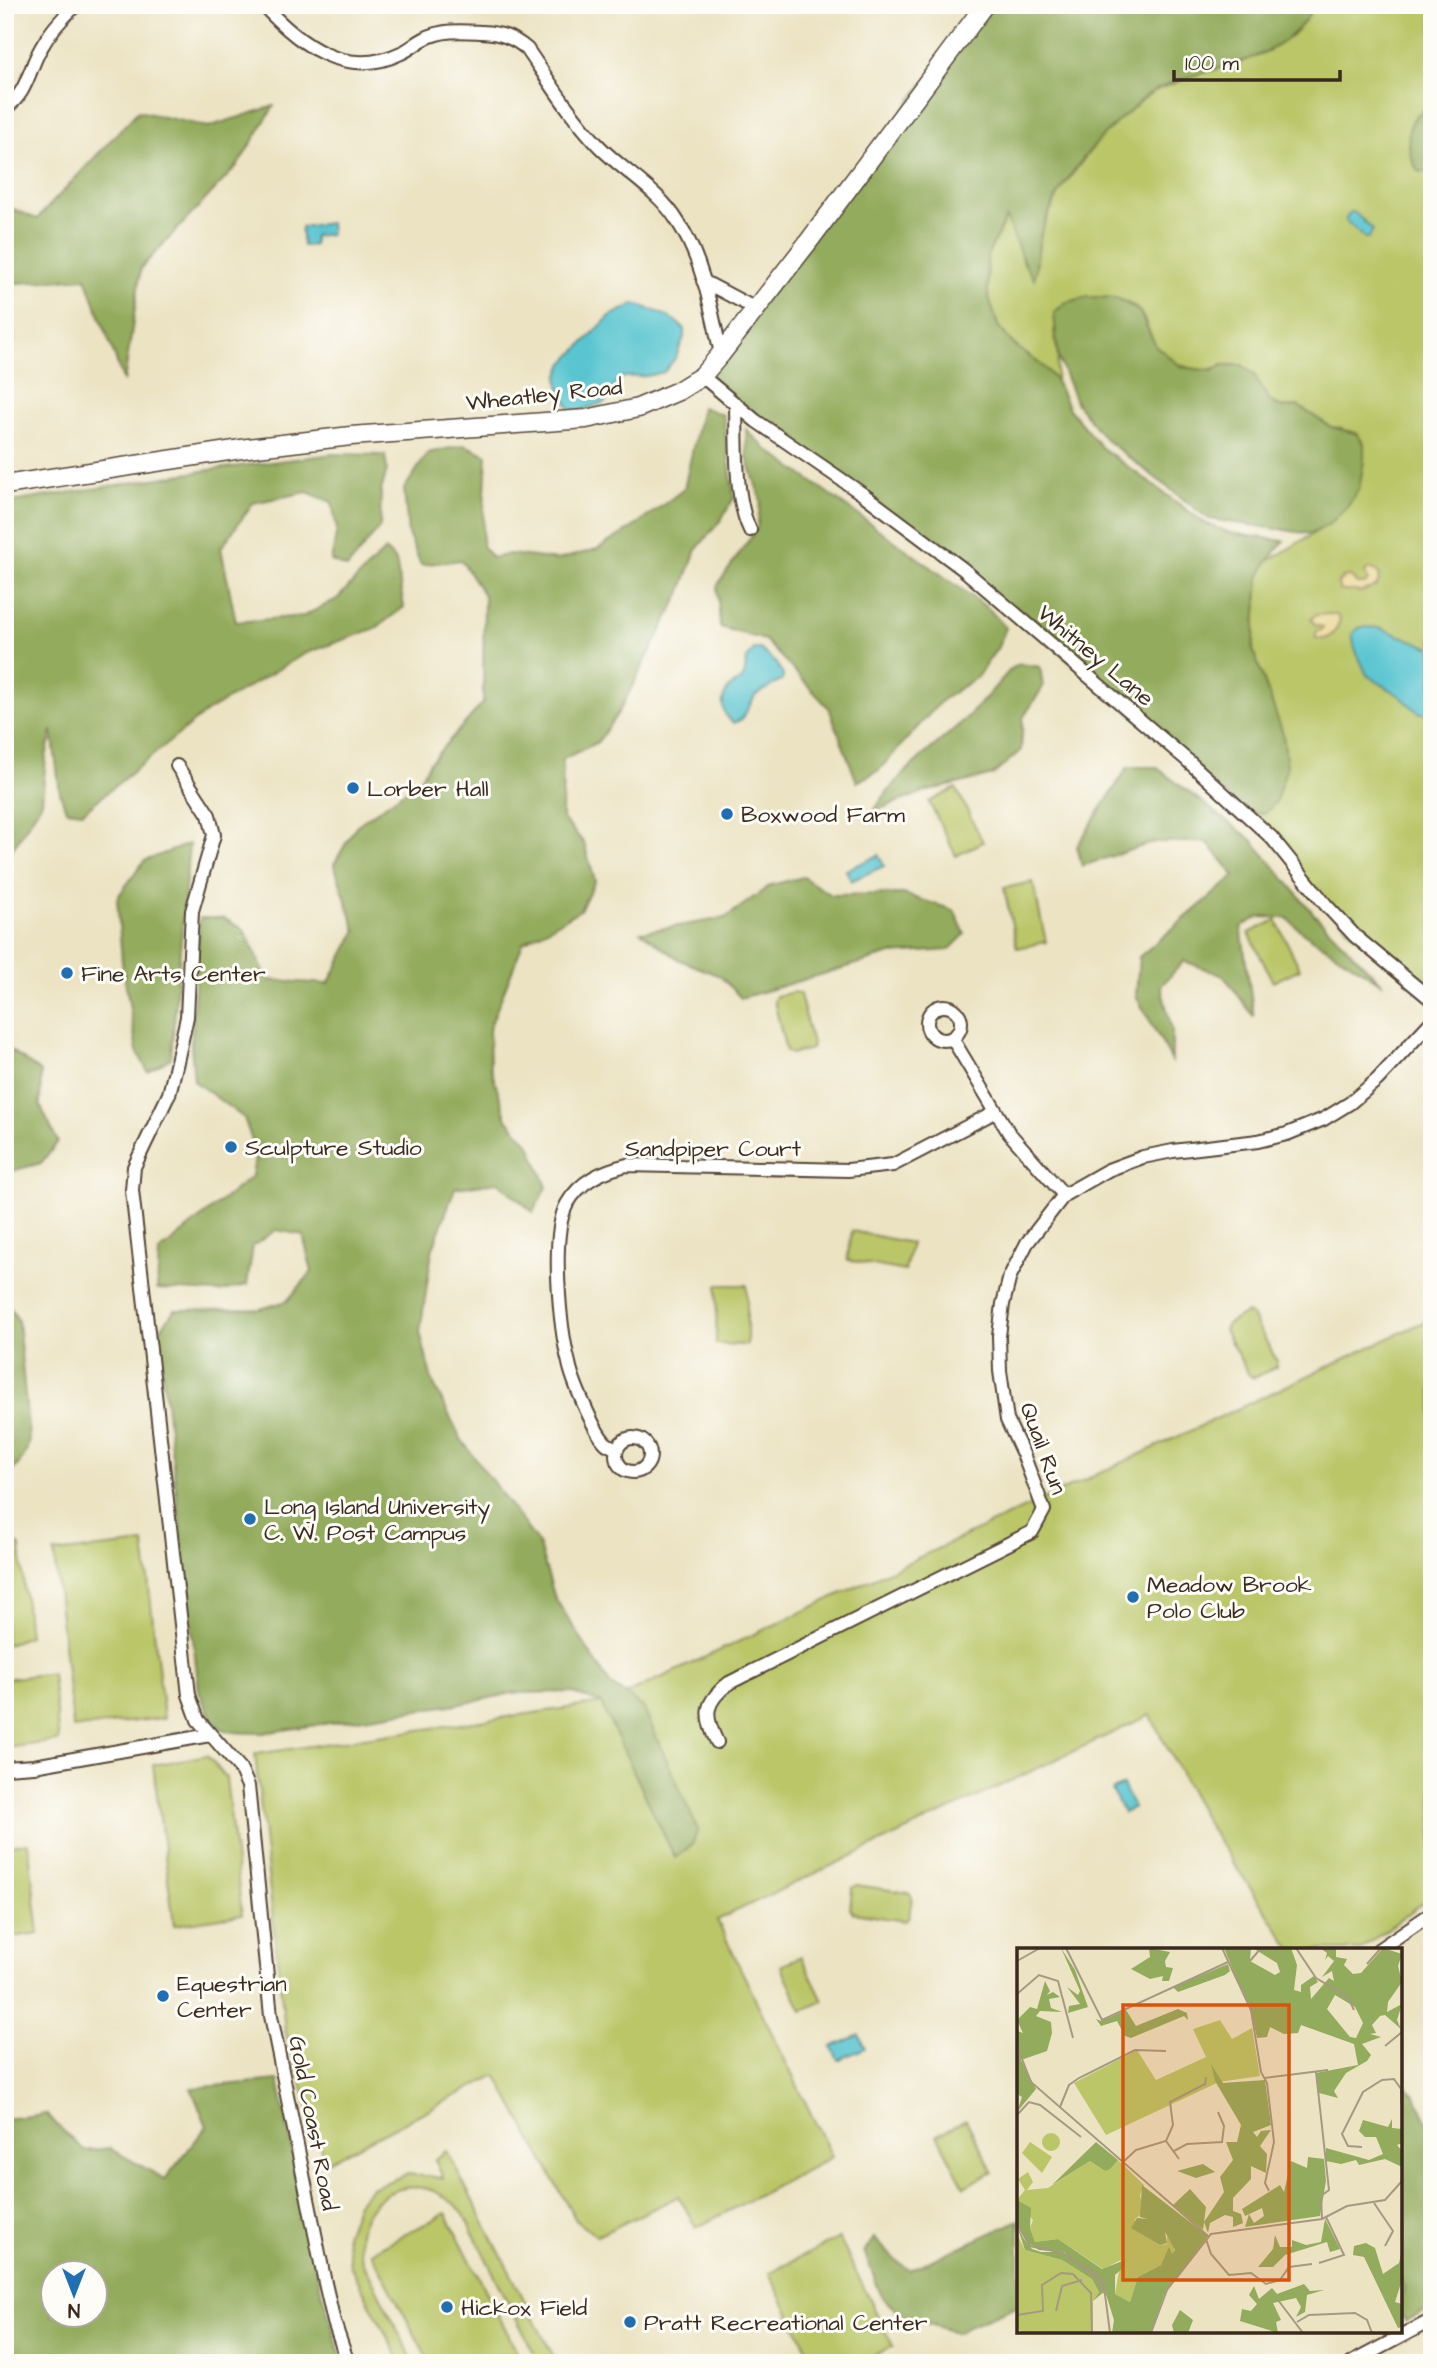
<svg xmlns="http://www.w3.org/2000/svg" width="1437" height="2368" font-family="'Architects Daughter',sans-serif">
  <rect width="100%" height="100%" fill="#fdfcf7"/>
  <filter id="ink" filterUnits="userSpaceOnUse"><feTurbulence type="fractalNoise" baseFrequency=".0143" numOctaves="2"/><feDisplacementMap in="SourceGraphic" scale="14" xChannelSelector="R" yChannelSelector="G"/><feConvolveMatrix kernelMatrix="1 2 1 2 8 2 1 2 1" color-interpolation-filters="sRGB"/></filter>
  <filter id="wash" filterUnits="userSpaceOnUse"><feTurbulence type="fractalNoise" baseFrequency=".00686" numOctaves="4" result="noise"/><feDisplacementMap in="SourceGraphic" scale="28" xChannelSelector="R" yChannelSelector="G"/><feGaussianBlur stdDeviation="1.57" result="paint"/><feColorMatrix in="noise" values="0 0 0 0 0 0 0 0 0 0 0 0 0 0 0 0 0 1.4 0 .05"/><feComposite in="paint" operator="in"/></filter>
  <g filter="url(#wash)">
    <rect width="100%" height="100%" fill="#ece3c3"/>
    <g fill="#bac668" stroke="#7a7843" stroke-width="2">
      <path d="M1314 5H1432V105L1413 120 1418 171 1432 173V1000L1355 936 1249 815 1283 734 1253 651 1259 577 1267 562 1329 524 1342 428 1331 427 1298 406 1283 408 1270 401 1254 375 1223 365C1201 377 1170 365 1155 345 1148 335 1147 319 1138 310 1119 291 1089 297 1065 303L1054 331 1058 357 1056 381 1045 368 1013 344 998 326 988 295 987 256 1006 217 1025 265 1034 278 1041 232 1059 192 1106 130 1152 92 1208 70 1238 64 1288 37 1299 26Z"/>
      <path d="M5 284H9L14 343H5Z"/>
      <path d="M956 788 983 842 956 856 929 802Z"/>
      <path d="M1033 882 1046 942 1017 948 1004 888Z"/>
      <path d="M1276 920 1300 969 1273 982 1249 933Z"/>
      <path d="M794 992 800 994 812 1044 811 1049 791 1054 786 1051 774 1001 776 996Z"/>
      <path d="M852 1231 911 1243 905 1271 847 1260Z"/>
      <path d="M717 1285H747V1345L716 1344Z"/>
      <path d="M1246 1313 1252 1316 1277 1361 1276 1367 1254 1378 1249 1375 1224 1330 1226 1325Z"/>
      <path d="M1432 1318V1896L1359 1950H1292L1209 1827 1150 1715 717 1920 832 2157 696 2228 679 2196 597 2236 577 2222 496 2075 325 2163 285 2030 255 1754 609 1702Z"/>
      <path d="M10 1539 20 1546 29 1636 5 1645V1540Z"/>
      <path d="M144 1543 164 1718 73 1728 54 1553Z"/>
      <path d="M52 1673 59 1741 5 1748V1679Z"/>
      <path d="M207 1755 226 1778 242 1915 174 1925 153 1765Z"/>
      <path d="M28 1843 39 1933 5 1938V1846Z"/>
      <path d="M857 1885 909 1893 912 1897 909 1917 905 1921 853 1913 850 1909 852 1888Z"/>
      <path d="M801 1956 823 2001 802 2011 781 1966Z"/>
      <path d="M966 2120 993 2172 964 2187 937 2135Z"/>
      <path d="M447 2151 557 2363H539L462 2211C444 2194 426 2183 400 2189 370 2197 354 2226 361 2256 363 2266 370 2276 375 2285 388 2311 401 2337 414 2363H401L350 2265 346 2235 358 2203 371 2188 407 2174 443 2178 435 2159Z"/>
      <path d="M446 2213 523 2363H430L371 2252Z"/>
      <path d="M839 2238 893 2346 859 2363H814L769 2273Z"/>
    </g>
    <g fill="#93ab5c" stroke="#676a3d" stroke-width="2" fill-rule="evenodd">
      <path d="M983 5H1314C1285 68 1206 63 1153 91 1146 95 1139 103 1133 108 1096 139 1056 185 1042 231 1037 246 1037 264 1034 279L1025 265 1006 217 987 256 988 294 998 326 1013 344 1045 368 1056 381 1069 409 1101 447 1205 523 1230 533 1284 541 1267 562 1259 577 1253 650 1283 734 1287 767 1276 801 1267 812 1249 815 963 569 702 376Z"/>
      <path d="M1432 105V173L1418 171C1410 158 1404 135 1413 120 1416 114 1427 109 1432 105Z"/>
      <path d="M274 106 238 165 141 268 124 382 86 278 5 284V208L9 207 37 219 138 111 208 127Z"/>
      <path d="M1086 297 1116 298 1139 311 1156 346 1182 367 1212 371 1223 365H1242L1254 375 1270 401 1283 408 1298 406 1331 427 1356 433 1364 444V461L1359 489 1348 506 1329 524 1311 534 1209 519 1105 439 1077 404 1058 357 1054 313 1065 303Z"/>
      <path d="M702 407 723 415 734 498 721 520 696 550 680 594 620 710 598 742 563 759 562 818 584 843 595 881 580 910 523 943 489 1029 490 1066 507 1119 530 1145 547 1187 533 1212 498 1182 455 1188 432 1251 420 1332 432 1381 461 1439 538 1543 555 1598 610 1684 643 1707 698 1830 692 1845 675 1858 601 1703 570 1692 513 1693 471 1702 263 1733C217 1733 217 1733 199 1691L158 1333 174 1310 260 1309 287 1301 312 1272 303 1235 276 1230 253 1246 247 1285 219 1292 157 1289 159 1252 252 1176 256 1152 244 1118 194 1081 191 1044 200 918H224L244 930 268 980 328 984 356 931 334 864 356 826 419 781 430 762 483 703 484 595 461 560 421 565 408 534 404 489 428 453 465 445 487 455 482 546 492 558 510 554 558 560 597 549 635 526 684 489Z"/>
      <path d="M746 429 765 448 989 609 1006 628 998 647 977 677 942 700 879 770 857 782 829 708 765 640 720 627 717 586 757 528 761 501 747 457Z"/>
      <path d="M333 454 385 455 387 470 381 491 380 527 347 568 331 561 337 530 332 502 307 492 253 503 221 548 236 622 304 616 337 599 385 550 396 561 404 607 376 628 304 654 206 712 83 812 66 810 60 793 52 730 46 757 42 802 5 861V503L209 470Z"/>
      <path d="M1020 664 1040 667 1043 687 1023 718 1021 750 993 775 924 792 874 811C897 773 929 752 961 723 980 706 996 685 1013 667Z"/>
      <path d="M1128 767H1156L1252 840 1314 914 1383 984 1302 932 1287 918 1259 917 1241 927 1254 1017 1224 976 1184 961 1161 986 1172 1030V1061L1136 996 1139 957 1235 876 1207 842H1155L1082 866 1077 846Z"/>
      <path d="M189 844 171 1058 148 1072 137 1051 122 962 117 898 144 861Z"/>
      <path d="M803 877 831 895 903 894 954 910 965 934 949 950 891 954 741 998 720 976 680 960 641 932 725 918 771 885Z"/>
      <path d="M5 1046 41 1072 40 1105 58 1142 41 1163 12 1171 5 1164Z"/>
      <path d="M5 1299 18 1320 29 1438C27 1456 20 1466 5 1475Z"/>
      <path d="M278 2080 319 2283 343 2363H5V2119L46 2114 84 2151 109 2148 165 2179 207 2126 191 2088ZM52 2274H94V2316H52Z"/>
      <path d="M1400 2080 1415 2095 1432 2132V2308L1406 2321 1400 2315V2296L1404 2288 1400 2278Z"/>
      <path d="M1019 2220V2305L968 2326 958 2333 901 2315 882 2297 864 2252 874 2238 895 2260 910 2270Z"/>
    </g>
    <g fill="#eeda9e" stroke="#94825e" stroke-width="2">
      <path d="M1368 569 1375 570 1380 575 1377 586 1360 592C1353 589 1346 593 1339 590L1338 582 1342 580 1343 577 1350 576 1357 584H1365L1368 580 1365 573Z"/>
      <path d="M1330 614 1336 615 1340 619C1337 630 1330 643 1316 638V631H1320L1323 627 1315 625 1311 619 1316 615Z"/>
    </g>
    <g fill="#58c5d0" stroke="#4a7877" stroke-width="2">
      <path d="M1351 212H1354L1373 230 1368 238H1365L1346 221V218Z"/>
      <path d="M330 223 331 234 314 236V245L303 246 301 227Z"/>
      <path d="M634 304C651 309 672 315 684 329V337L676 357 664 372 647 376 623 377 617 381 606 402 577 412 569 408 559 387 558 377 564 363 610 316Z"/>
      <path d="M1360 627 1380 628 1432 648V715L1418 712 1400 696 1367 675 1355 649 1352 634Z"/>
      <path d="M754 649H760L775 662 783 674V679L755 696 742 719 734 723C722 716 719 701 728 689 731 685 738 683 742 679 749 669 741 662 754 649Z"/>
      <path d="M879 855 884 866 851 881 846 870Z"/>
      <path d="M1123 1785 1134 1808 1123 1813 1112 1790Z"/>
      <path d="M859 2035 865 2048 838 2060 832 2047Z"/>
    </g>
  </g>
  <g filter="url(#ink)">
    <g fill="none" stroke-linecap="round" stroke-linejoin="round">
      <g stroke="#564637" stroke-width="16">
        <g id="street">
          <path d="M263 5C299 44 345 80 401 53 409 50 416 43 424 39 443 29 462 31 482 32 500 33 513 37 527 49 549 81 570 115 597 144 622 171 658 189 678 222 703 260 711 309 721 354"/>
          <path d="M5 108C27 95 29 68 41 48 50 31 62 18 76 5"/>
          <path d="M703 281 756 309"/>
          <path d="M702 376 756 421 864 495 963 569 1187 760 1272 838 1326 905 1355 936 1432 1000"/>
          <path d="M736 405C737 441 734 498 750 530"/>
          <path d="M177 766 209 815 214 835 192 911 187 1017 176 1066 169 1094 134 1167 132 1190 189 1695 198 1720 240 1768 248 1786 271 2016 325 2283 334 2322 348 2363"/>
          <circle cx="944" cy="1023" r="17"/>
          <path d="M952 1038 1009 1133 1064 1195"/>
          <circle cx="633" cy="1455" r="17"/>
          <path d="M617 1449C614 1447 610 1446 607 1444 595 1435 572 1379 569 1363 560 1329 550 1234 567 1204 580 1181 602 1171 627 1165L848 1170 893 1165 995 1112"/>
          <path d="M717 1742C703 1714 705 1702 729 1683L1032 1532 1044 1510 1023 1454 1007 1420 1000 1371 999 1336 1003 1304 1010 1276 1027 1243 1064 1195 1108 1170 1143 1157 1173 1151 1258 1141 1287 1134 1324 1119 1350 1103 1377 1080 1432 1021"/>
          <path d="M5 1768 34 1766 210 1735"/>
          <path d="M1378 1950 1432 1913"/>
          <path d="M1351 2363 1432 2320"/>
        </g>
      </g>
      <g stroke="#564637" stroke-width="21">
        <path id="secondary" d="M5 485 248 448 351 436 586 419 638 408 678 391 702 376 721 354 809 241 985 5"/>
      </g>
      <use href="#street" stroke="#fff" stroke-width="12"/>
      <use href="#secondary" stroke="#fff" stroke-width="18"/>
    </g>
  </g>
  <g fill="#1f6fb2" stroke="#fdfcf7" stroke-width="2.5">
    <circle cx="353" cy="788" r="7"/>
    <circle cx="727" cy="814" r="7"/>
    <circle cx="67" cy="973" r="7"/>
    <circle cx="231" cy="1147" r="7"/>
    <circle cx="250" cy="1519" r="7"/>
    <circle cx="1133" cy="1597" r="7"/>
    <circle cx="163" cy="1996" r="7"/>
    <circle cx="447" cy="2307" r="7"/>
    <circle cx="630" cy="2322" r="7"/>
  </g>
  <g text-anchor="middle" stroke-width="6" stroke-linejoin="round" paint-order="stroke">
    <g font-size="23" fill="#3b2a1e" stroke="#fdfcf7">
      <text transform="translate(544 394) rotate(-6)" y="8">Wheatley Road</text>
      <text transform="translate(1096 655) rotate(40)" y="8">Whitney Lane</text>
      <text x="713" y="1156">Sandpiper Court</text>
      <text transform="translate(1044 1448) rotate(70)" y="8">Quail Run</text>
      <text transform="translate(314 2123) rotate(79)" y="8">Gold Coast Road</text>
    </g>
    <g font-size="23" fill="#3b2a1e" stroke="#fdfcf7" text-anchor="start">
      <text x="367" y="796">Lorber Hall</text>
      <text x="741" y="822">Boxwood Farm</text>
      <text x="81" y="981">Fine Arts Center</text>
      <text x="245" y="1155">Sculpture Studio</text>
      <text x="264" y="1514">Long Island University<tspan x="264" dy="26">C. W. Post Campus</tspan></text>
      <text x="1147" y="1592">Meadow Brook<tspan x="1147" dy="26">Polo Club</tspan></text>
      <text x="177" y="1991">Equestrian<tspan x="177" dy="26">Center</tspan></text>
      <text x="461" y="2315">Hickox Field</text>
      <text x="644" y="2330">Pratt Recreational Center</text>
    </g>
  </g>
  <g transform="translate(1017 1948)">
    <rect width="385" height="385" fill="#ece3c3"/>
    <path d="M203 72 215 91 235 80 243 128 202 134 89 187 57 135 120 102 139 132 189 109 176 81ZM25 194a9 9 0 1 1 18 0a9 9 0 1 1-18 0ZM13 194 35 209 25 225 5 205ZM101 212 127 237 123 247 126 265 118 271V282L143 297 150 296V288L158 298 156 307 151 305 144 317 121 329 113 354 98 346 104 312 86 321 41 291 18 294 13 280 16 272 0 252 8 242 1 231 11 224 16 234 10 242 31 240 73 213 88 223ZM0 286 8 302 45 312 75 331 82 344 76 353V385H5L0 379Z" fill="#bac668"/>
    <path d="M44 0 58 22 71 59 51 65 52 58 63 56 50 39 61 47 63 43ZM132 0 153 4 148 13 149 19 156 20 152 33H145L146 28 133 31 114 21 133 9ZM207 0H234L233 13 258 27 263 24 260 15 236 0H274L280 17 277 42 284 44V37L297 28 301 34 293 39 294 51 312 30 317 33 315 23 305 29 317 13 311 8 308 12 310 5 303 0 319 1V9L330 11 327 17 336 26 344 25 366 0 385 6 381 18 385 34 371 54 370 64 385 56 380 72 384 81 368 67 363 68 355 77 359 85 353 86 364 89 345 96 354 107 350 113 329 125 317 143 321 150 302 145 299 125 341 117 337 96 284 77 281 85 267 86 253 79 250 89 240 90 235 67ZM318 47 338 59 346 75 339 90 333 89 310 61ZM211 16 213 23 208 27 161 44 156 39ZM28 33 33 43 30 47 36 44 43 49 32 51 34 60 45 64 23 63 19 68 34 74 35 85 30 103 4 112 19 141 0 164 5 149 0 146V83L6 85 0 72 13 59 20 61ZM161 61 170 65 171 72 167 68 114 90 108 88 100 73 84 78 79 71 84 73 109 62 119 78ZM194 116 206 135 248 132 254 177 236 184 240 189 244 183 254 182 243 198 250 206 249 225 234 218V231L216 250V263L224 266 226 275 216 279V269L208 267 193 275 191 285 187 274 207 244 203 229 216 212 209 194H220L224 177 198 133ZM375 171V180L385 181V195L380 197 385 203V219L368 211 342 217 339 212 324 216 309 213V200L352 212 366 206 359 189H348L342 183 346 172 371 179ZM79 194 101 212 93 221 88 223 73 213 35 237ZM291 209 307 211 309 233 303 268 228 279 232 266 237 275 247 268 245 260 228 268 225 261 263 237 267 244 274 213 290 220ZM186 216 198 224 179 230 160 223ZM125 237 191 288 147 347 134 385H95L97 372 88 343 76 353 82 344 75 331 45 312 8 302 0 278 7 291 15 301 24 304H44L55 312 47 304 22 302 11 295 0 274V252L14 260 13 280 18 294 41 291 85 321 108 312V318L98 327V346L113 354 121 329 144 317 152 299 155 306 158 302 148 284 150 295 143 297 114 280 120 270 131 271 123 269ZM173 241 189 259 186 282 156 257ZM308 271 323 301 313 304 310 294 268 307 256 319H241L256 301 258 287 263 299H275V292L289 297 304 294ZM349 295 358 300 366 326 382 315 385 302V332L378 354 385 356V379L381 380 347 309 336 307 337 298ZM287 336 293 343 307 342 290 347 288 364 279 369 284 359 279 350 256 355 264 372 259 374 261 385 223 373 225 361 234 363 240 356 232 347 237 338 242 351 255 340 260 346ZM163 362 176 372 171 385H157L155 377Z" fill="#93ab5c" fill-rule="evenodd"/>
    <path fill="none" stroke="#a59981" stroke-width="2" d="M49 0 85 72 211 14M205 0 234 62 244 124 250 135 257 194 248 235 252 243M279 0 299 30 331 49 337 62M236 9 233 13 244 0M0 13 23 0M350 16 364 0M0 46 22 27 41 33 56 90M0 98 14 134 191 288M368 98 385 84M299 124 312 242 304 248 305 271M248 130 311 122M43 159 52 137 62 130 118 102 149 103M0 167 12 154 23 157 64 189M149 193 162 211M345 199 331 198 325 186 346 144 365 132 377 131 384 141 385 163M157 203 170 196 205 194 207 178 201 164M105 215 119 202 149 193 156 177 153 154 188 136 189 129M357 255 376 283 368 298M0 276 13 298 46 305 79 329 87 345M189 291 194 306 212 327 234 325 249 336 263 332 272 319 295 316M58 313 86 331 93 385M302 315 327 307 309 269M261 352 286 385M39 363 45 338 65 332M0 367 26 363 25 337 44 325 56 326 74 345 75 385M280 374 292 367 338 365 350 372 355 385M134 385 150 342 194 286 305 271 330 258 368 252 385 233"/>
    <path fill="#d7540e" fill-opacity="0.15" stroke="#d7540e" stroke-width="3.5" d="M106 57H272V332H106Z"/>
    <rect width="385" height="385" fill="none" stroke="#3b2a1e" stroke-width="3.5"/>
  </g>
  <rect width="1437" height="2368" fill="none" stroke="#fdfcf7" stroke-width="28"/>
  <g transform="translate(74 2294) rotate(180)"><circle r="33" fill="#fdfcf7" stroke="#afa8a0" stroke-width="2"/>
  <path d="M0-5L12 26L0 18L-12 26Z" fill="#1f6fb2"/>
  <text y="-10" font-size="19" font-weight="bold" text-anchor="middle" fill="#3b2a1e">N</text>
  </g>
  <path d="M1174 70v10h166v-10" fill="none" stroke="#3b2a1e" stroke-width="3.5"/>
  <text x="1185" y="70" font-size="21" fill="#3b2a1e" stroke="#fdfcf7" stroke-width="5" paint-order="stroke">100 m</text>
</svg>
